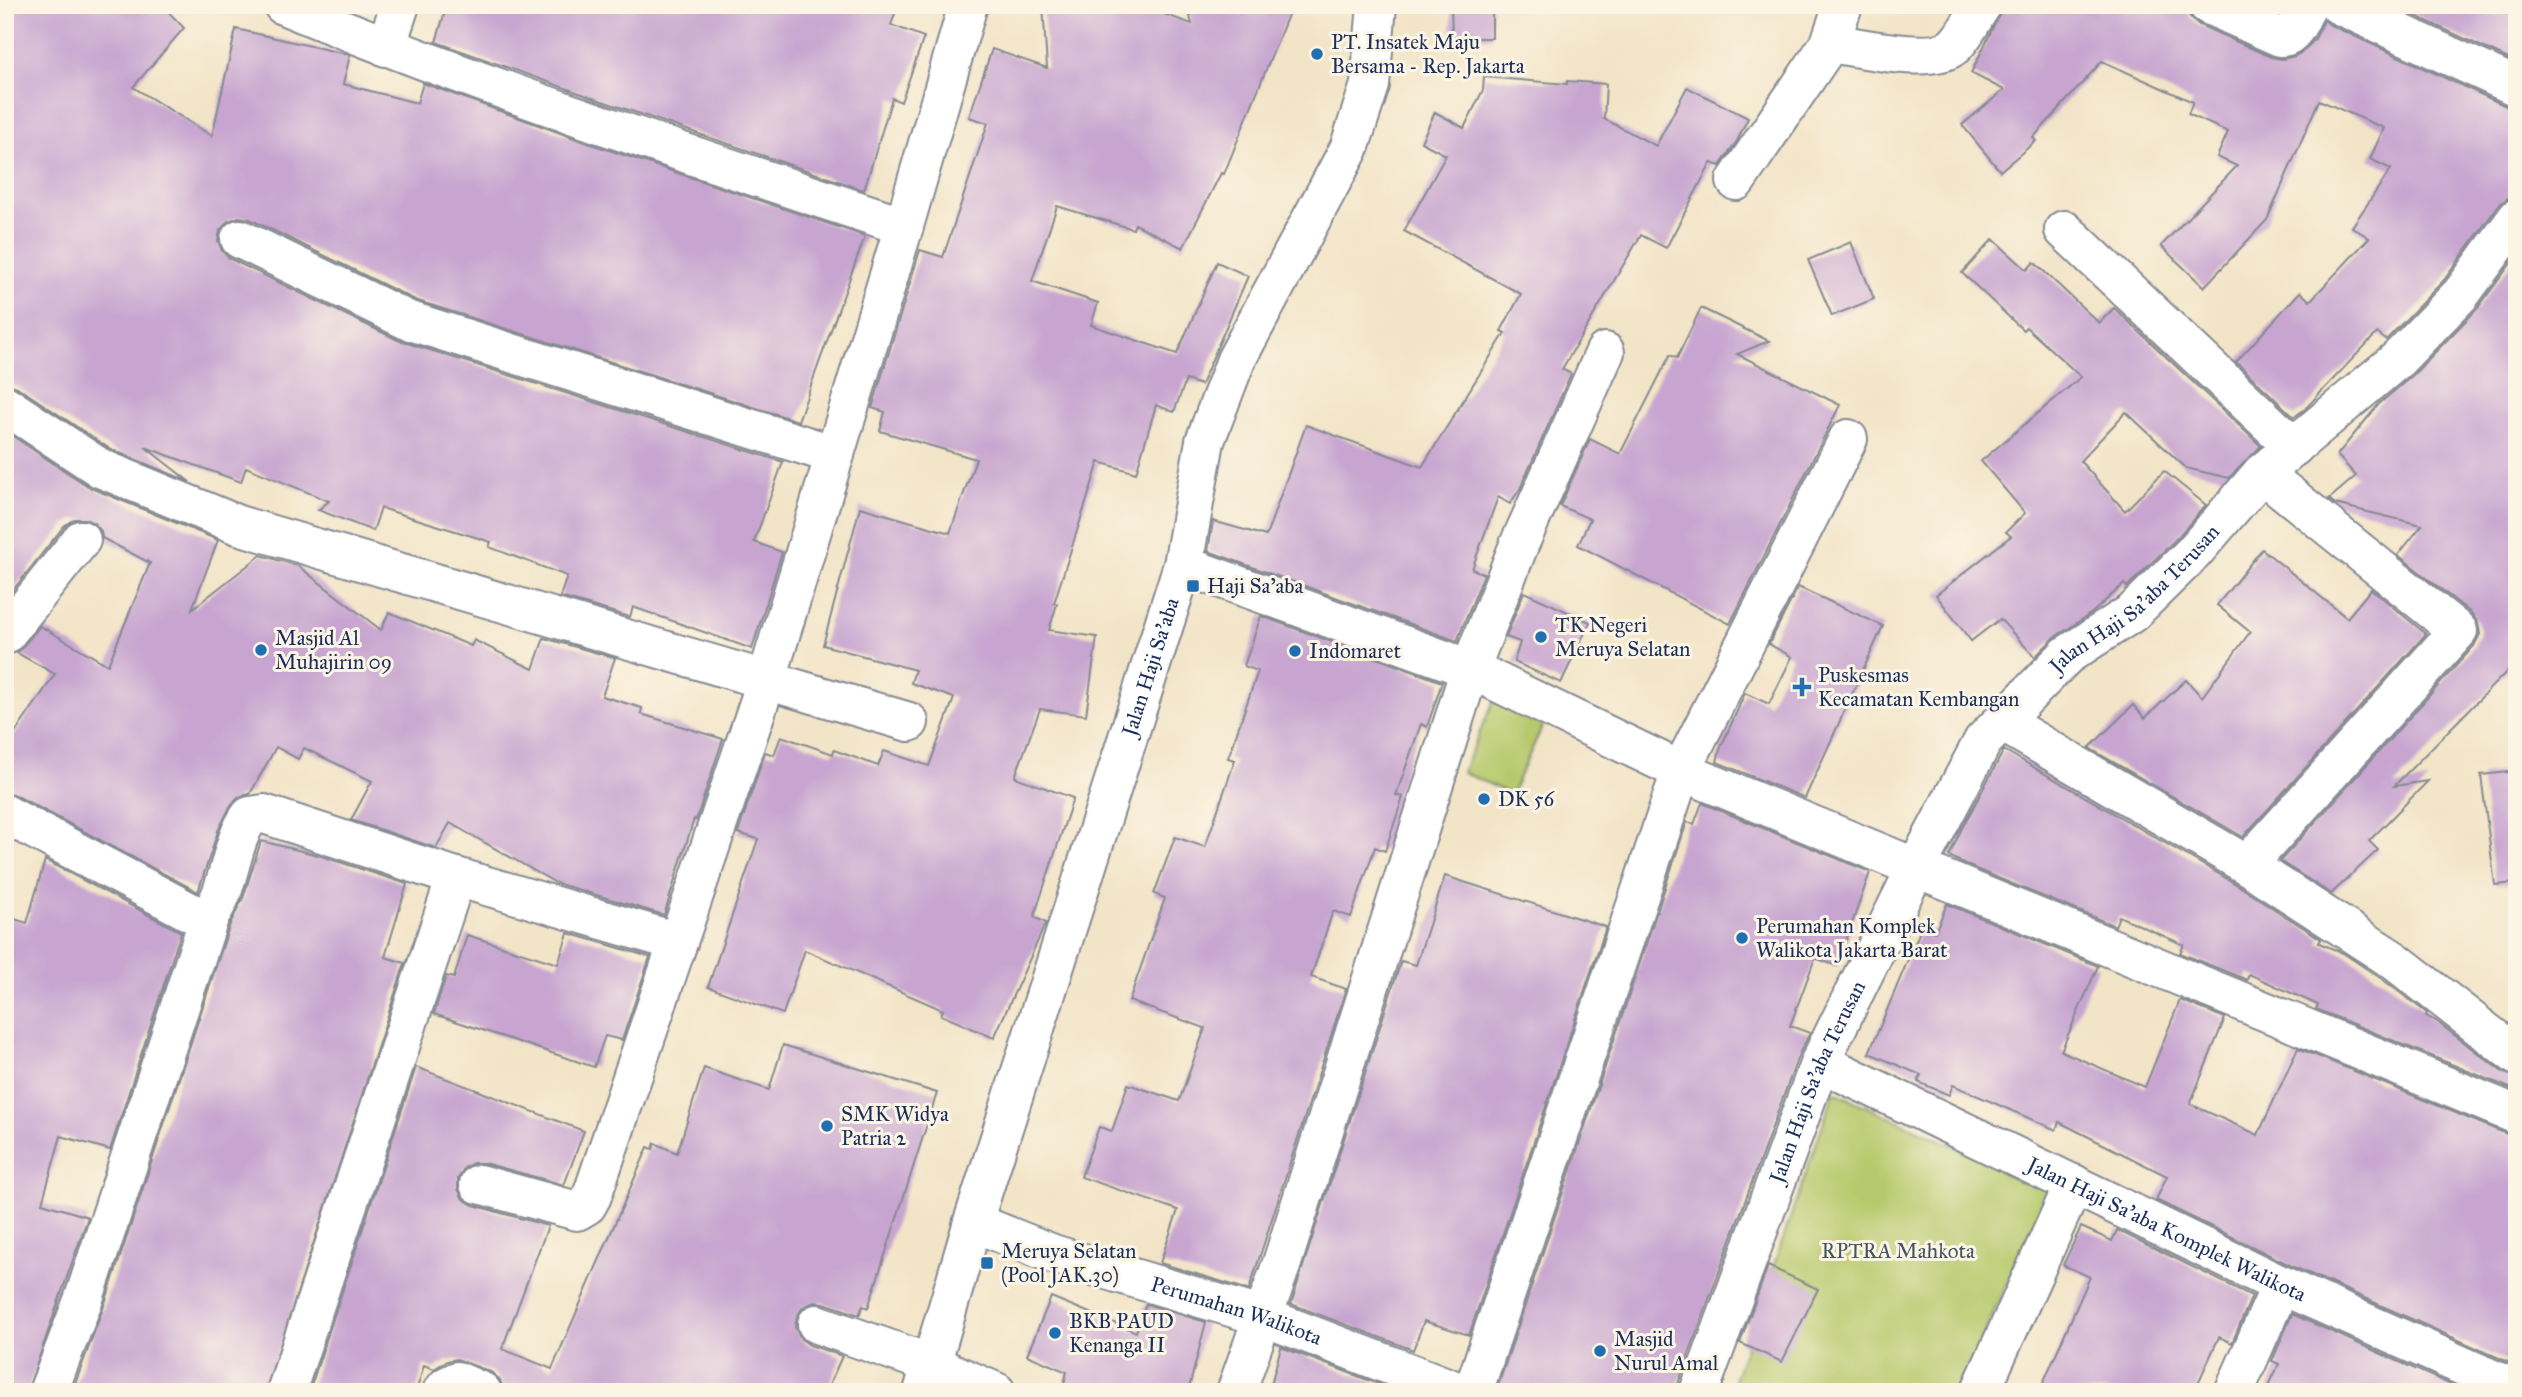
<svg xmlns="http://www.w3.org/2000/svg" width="2522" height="1397" font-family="'IM FELL Great Primer',serif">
  <rect width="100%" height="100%" fill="#fcf5e5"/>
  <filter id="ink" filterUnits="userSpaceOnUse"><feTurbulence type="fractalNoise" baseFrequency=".0143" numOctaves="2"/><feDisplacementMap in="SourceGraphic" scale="14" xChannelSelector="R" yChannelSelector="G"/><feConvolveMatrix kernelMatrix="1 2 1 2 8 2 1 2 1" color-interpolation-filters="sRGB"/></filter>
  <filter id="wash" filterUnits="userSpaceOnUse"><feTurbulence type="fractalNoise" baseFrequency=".00686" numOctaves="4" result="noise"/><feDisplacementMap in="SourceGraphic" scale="28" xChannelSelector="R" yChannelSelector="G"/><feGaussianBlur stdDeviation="1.57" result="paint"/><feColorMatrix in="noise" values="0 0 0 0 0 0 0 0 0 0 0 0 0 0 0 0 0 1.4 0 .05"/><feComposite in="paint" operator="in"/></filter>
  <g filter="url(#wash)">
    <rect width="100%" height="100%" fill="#f2e4c7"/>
    <g fill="#b7c96c" stroke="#697c65" stroke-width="2">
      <path d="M1495 698 1545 721 1511 794 1462 772Z"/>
      <path d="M1834 1092 2049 1189 1958 1392H1730Z"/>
    </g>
    <g id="blocks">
      <g fill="#c7a5d0">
        <path d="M5 5H162L184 28 133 87 212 136 236 29 350 55 343 84 417 103 423 83 585 142 865 236 798 421 415 300 250 219 239 217 228 221 220 230 218 241 222 251 230 259 398 340 783 462 754 542 782 552 752 649 633 607 630 617 560 597 567 576 489 547 491 542 381 508 373 531 318 510 329 501 246 467 241 482 145 447 190 482 110 449 17 387 5 383Z"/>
        <path d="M447 5H898L891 25 924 37 901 102 892 98 864 190 599 100 436 42Z"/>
        <path d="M1043 5H1138L1192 24 1187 5H1292L1224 174 1221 173 1183 248 1135 224 1133 229 1057 206 1032 281 1098 303 1091 325 1177 354 1217 262 1248 276 1201 385 1186 380 1174 412 1156 405 1136 473 1099 462 1054 603 1057 604 1049 630 1097 637 1086 715 1040 709 1015 777 1073 798 1034 917 1046 923 1044 927 994 1038 941 1015 943 1010 805 950 783 1014 708 987 758 839 738 833 765 752 774 755 781 736 833 754 834 750 878 766 884 751 929 766 954 698 911 683 915 670 823 645 860 507 950 533 976 459 880 431 885 412 872 408 920 250 943 257 988 123 969 117 992 49 1047 68Z"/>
        <path d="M1451 5H1492V38H1452Z"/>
        <path d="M2004 5H2186L2190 17 2199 25 2271 57 2282 59 2295 56 2305 50 2315 39 2324 20 2330 25 2508 107 2517 108V197L2508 198 2499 205 2444 280 2386 340 2377 333 2305 409 2294 417 2236 362 2300 292 2310 301 2369 238 2352 227 2391 169 2370 159 2384 128 2319 100 2267 220 2204 287 2161 246 2237 166 2217 157 2228 132 2188 114 2193 102 2102 61 2033 138 2036 141 2000 171 1962 125 2004 90 1971 73Z"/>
        <path d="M2392 5H2502L2517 12V63Z"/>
        <path d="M1484 77 1567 84V81L1606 84 1604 119 1656 146 1687 87 1748 118 1737 141 1720 166 1711 163 1666 248 1641 235 1562 369 1571 374 1520 489 1510 504 1498 497 1472 569 1484 574 1457 641 1208 551 1213 521 1266 536 1306 425 1422 467 1505 333 1501 331 1521 294 1404 231 1446 155 1421 142 1435 112 1464 128 1483 90Z"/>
        <path d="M1993 239 2027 270 2034 262 2099 323 2114 308 2261 446 2229 478 2186 468 2126 412 2080 461 2125 511 2164 471 2206 505 2177 538 2127 587 2124 584 2093 612 2055 637 2035 657 2000 619 1971 641 1936 595 2011 536 2006 532 2025 513 1981 461 2081 377 2026 327 2023 330 1962 273Z"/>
        <path d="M1851 242 1874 299 1832 316 1808 260Z"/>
        <path d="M2517 255V661L2394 786 2428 781 2369 841 2378 850 2331 894 2280 861 2474 646 2480 634 2478 623 2472 614 2398 555 2422 525 2335 504 2329 499 2356 476 2337 455 2379 404 2413 375 2477 309Z"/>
        <path d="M1701 308 1769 341 1737 354 1840 405 1730 624 1578 545 1590 519 1560 506 1590 439 1620 454 1670 355 1677 358Z"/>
        <path d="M5 431 91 488 218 540 192 609 261 555 298 566 381 630 389 612 471 646 474 640 533 669 544 638 615 658 602 696 642 708 641 714 723 739 696 820 694 819 664 915 556 883 450 823 436 848 351 820 372 781 304 748 298 759 276 747 250 794 238 797 231 805 218 831 198 892 15 795 5 792V748L55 674 17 653 40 626 108 665 150 563 102 538 101 531 94 523 85 519H74L64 526 5 600Z"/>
        <path d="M2262 549 2347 618 2371 589 2426 634 2243 837 2089 748 2133 705 2145 718 2186 680 2202 697 2250 632 2217 605Z"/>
        <path d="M1798 587 1883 626 1805 798 1717 762 1720 749 1745 693 1769 704 1792 657 1769 644Z"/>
        <path d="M1524 592 1590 622 1561 683 1514 662 1520 642 1506 637Z"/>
        <path d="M1261 616 1442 682 1427 727 1421 724 1396 795 1403 797 1385 851 1375 847 1351 917 1333 911 1311 977 1346 989 1249 1290 1160 1263 1178 1210 1081 1177 1099 1127 1112 1131 1128 1084 1179 1101 1205 1028 1129 1001 1165 898 1154 894 1175 837 1205 847 1235 760 1228 758 1258 671 1244 666Z"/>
        <path d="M2004 750 2236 884 2321 939 2319 943 2343 953 2382 979 2427 1013 2426 1016 2436 1021 2504 1073 2517 1077V1091L2316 1009 2318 1005 2249 974 2247 980 2180 953 2184 945 2119 916 2115 926 1964 864 1949 856 1962 828Z"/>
        <path d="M2517 771V883L2495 885 2481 775Z"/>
        <path d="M1702 803 1870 872 1837 966 1815 958 1790 1026 1810 1033 1799 1054 1678 1384V1392H1496L1687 822 1694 824Z"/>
        <path d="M261 841 318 855 407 884 385 957 405 963 265 1392H72L104 1306 230 924 243 898Z"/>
        <path d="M45 860 181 932 110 1150 61 1136 42 1203 88 1217 27 1392H5V916L27 923Z"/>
        <path d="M1445 876 1606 927 1469 1335 1424 1321 1413 1350 1291 1304 1401 961 1416 965Z"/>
        <path d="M1947 904 2098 966 2061 1051 2145 1087 2180 1000 2225 1018 2190 1104 2258 1135 2298 1048 2509 1135 2517 1136V1366L2290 1265 2156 1200 2167 1176 2059 1122 2056 1130 1953 1085 1949 1095 1918 1082 1921 1075 1869 1053 1922 926 1935 932Z"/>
        <path d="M568 933 650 957 622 1040 605 1036 594 1067 434 1014 446 976 454 978 467 935 558 964Z"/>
        <path d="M783 1045 937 1093 868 1308 863 1306 859 1315 824 1303 814 1302 803 1307 797 1316 795 1327 801 1339 810 1345 842 1356 826 1392H504L500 1380 491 1372 457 1359 447 1361 434 1369 424 1365 416 1392H309L416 1067 584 1131 564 1185 484 1163H473L464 1168 458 1179V1189L463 1199 473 1205 548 1226 502 1349 552 1369 648 1147 653 1149 655 1143 677 1153 704 1068 769 1090Z"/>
        <path d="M2081 1227 2112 1241 2117 1230 2252 1296 2232 1343 2219 1337 2194 1392H2039L2090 1277 2063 1265Z"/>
        <path d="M1768 1266 1818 1289 1782 1362 1740 1343Z"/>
        <path d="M1051 1297 1136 1332 1146 1304 1206 1322 1188 1392H1062L1067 1372 1027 1355Z"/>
        <path d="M2292 1314 2467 1392H2266L2279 1364 2272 1361Z"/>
        <path d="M1281 1347 1397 1391V1392H1269Z"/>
      </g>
    </g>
  </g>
  <g filter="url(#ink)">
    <use href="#blocks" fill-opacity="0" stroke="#868a92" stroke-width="2"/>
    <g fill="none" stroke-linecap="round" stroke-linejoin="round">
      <g stroke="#868a92" stroke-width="42">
        <g id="minor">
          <path d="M283 5C487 89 696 157 904 226"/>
          <path d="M2208 5 2280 37C2295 38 2301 17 2307 5"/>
          <path d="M2339 5 2517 87"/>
          <path d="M1830 43C1858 47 1933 65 1954 46 1965 36 1973 18 1982 5"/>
          <path d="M386 47 400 5"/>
          <path d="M1736 181 1830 43 1843 5"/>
          <path d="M2064 230 2294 447"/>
          <path d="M240 239 407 320 835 455"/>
          <path d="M5 405 100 468 238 525 909 722"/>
          <path d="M1183 565 1470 669 1681 771 2517 1115"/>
          <path d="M5 635 81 540"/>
          <path d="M2002 722 2247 865 2395 961 2517 1056"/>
          <path d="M5 814 192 913 200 916 210 915"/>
          <path d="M2247 865 2458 631 2262 473"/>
          <path id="s1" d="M1820 1062 2281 1285 2517 1390"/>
          <path d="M479 1184 577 1211 587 1205 592 1196 766 682 904 226 968 5"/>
          <path id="s2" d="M973 1222 1053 1254 1264 1317 1460 1392"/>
          <path d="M817 1324 931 1364 996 1392"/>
          <path d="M48 1392 84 1298 210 915C231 886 229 845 250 816L264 814 456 877 678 942"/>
          <path d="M286 1392 456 877"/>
          <path d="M442 1392 447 1386 457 1381 482 1392"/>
          <path id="s3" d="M923 1392 973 1222 1183 565 1205 441 1236 360 1349 149 1370 85 1377 5"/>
          <path d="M1236 1392 1282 1263 1470 669 1519 545 1605 352"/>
          <path d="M1473 1392 1681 771 1848 439"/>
          <path id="s4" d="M1699 1392 1820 1062 1916 868 1983 741 2067 655 2132 613 2193 553 2262 473 2397 360 2461 294 2517 218"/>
          <path d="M1980 1392 2074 1184"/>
          <path d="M2234 1392 2281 1285"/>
        </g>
      </g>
      <use href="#minor" stroke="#fff" stroke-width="38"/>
    </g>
  </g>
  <g fill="#1f6fb2" stroke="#fcf5e5" stroke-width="2.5">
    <circle cx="1317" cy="54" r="7"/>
    <rect x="1186" y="579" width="14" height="14" rx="3.5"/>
    <circle cx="1541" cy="637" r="7"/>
    <circle cx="261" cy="650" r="7"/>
    <circle cx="1295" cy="651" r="7"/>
    <path d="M1798.5 676.5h7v7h7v7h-7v7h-7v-7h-7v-7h7z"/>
    <circle cx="1484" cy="799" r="7"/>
    <circle cx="1742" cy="938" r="7"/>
    <circle cx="827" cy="1126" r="7"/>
    <rect x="980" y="1256" width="14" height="14" rx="3.5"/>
    <circle cx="1055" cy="1333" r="7"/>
    <circle cx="1600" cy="1351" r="7"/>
  </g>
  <g text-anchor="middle" stroke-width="6" stroke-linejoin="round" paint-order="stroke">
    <g font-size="21" fill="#1b2f5e" stroke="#fcf5e5" text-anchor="start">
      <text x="1331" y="49">PT. Insatek Maju<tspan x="1331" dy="24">Bersama - Rep. Jakarta</tspan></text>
      <text x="1207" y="593">Haji Sa'aba</text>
      <text x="1555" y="632">TK Negeri<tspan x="1555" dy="24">Meruya Selatan</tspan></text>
      <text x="275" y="645">Masjid Al<tspan x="275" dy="24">Muhajirin 09</tspan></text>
      <text x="1309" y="658">Indomaret</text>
      <text x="1818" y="682">Puskesmas<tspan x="1818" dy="24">Kecamatan Kembangan</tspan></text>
      <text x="1498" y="806">DK 56</text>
      <text x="1756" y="933">Perumahan Komplek<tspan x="1756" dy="24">Walikota Jakarta Barat</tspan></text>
      <text x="841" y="1121">SMK Widya<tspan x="841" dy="24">Patria 2</tspan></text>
      <text x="1001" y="1258">Meruya Selatan<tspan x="1001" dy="24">(Pool JAK.30)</tspan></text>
      <text x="1069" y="1328">BKB PAUD<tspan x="1069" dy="24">Kenanga II</tspan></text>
      <text x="1614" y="1346">Masjid<tspan x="1614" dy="24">Nurul Amal</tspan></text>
    </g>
    <g font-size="21" fill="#1b2f5e" stroke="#fcf5e5">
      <text dy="7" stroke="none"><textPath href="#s4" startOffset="920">Jalan Haji Sa'aba Terusan</textPath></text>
      <text dy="7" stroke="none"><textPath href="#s3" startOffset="760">Jalan Haji Sa'aba</textPath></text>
      <text dy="7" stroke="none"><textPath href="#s4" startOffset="332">Jalan Haji Sa'aba Terusan</textPath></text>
      <text dy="7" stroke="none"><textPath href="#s1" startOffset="385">Jalan Haji Sa'aba Komplek Walikota</textPath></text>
      <text dy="7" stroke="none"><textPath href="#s2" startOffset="278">Perumahan Walikota</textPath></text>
    </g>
    <g font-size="21" fill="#425662" stroke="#fcf5e5">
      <text x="1898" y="1258">RPTRA Mahkota</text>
    </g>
  </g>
  <rect width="2522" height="1397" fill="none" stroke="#fcf5e5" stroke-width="28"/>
</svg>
